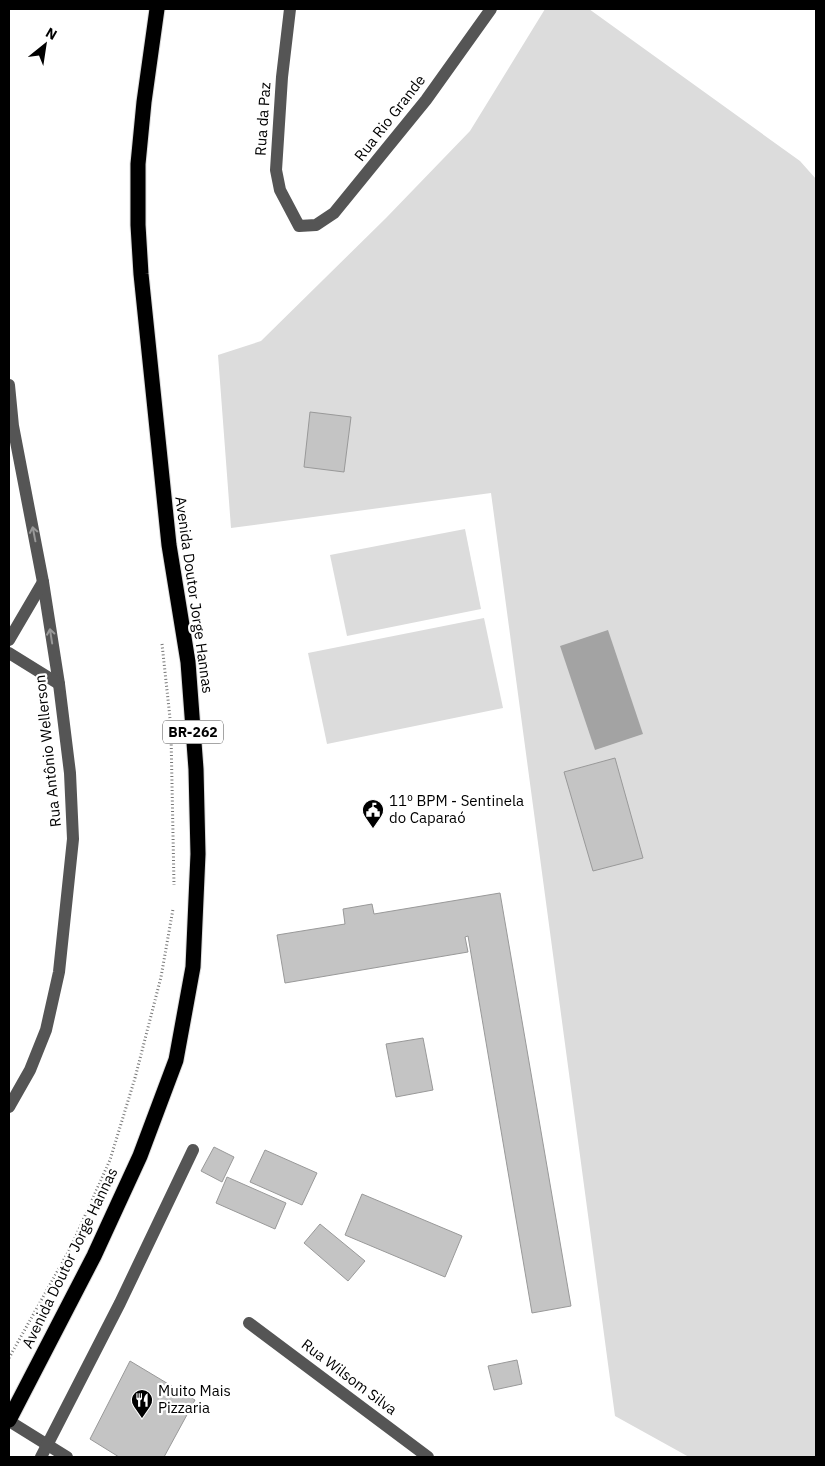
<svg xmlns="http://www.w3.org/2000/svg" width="825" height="1466" font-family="'IBM Plex Sans',sans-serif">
  <rect width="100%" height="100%" fill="#fff"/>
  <g fill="#dcdcdc">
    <path d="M545 9H589L800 161 816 179V1457H689L615 1416 491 493 231 528 218 355 261 341 386 218 470 131Z"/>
    <path d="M465 529 481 609 347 636 330 555Z"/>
    <path d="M484 618 503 708 327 744 308 653Z"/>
  </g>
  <path fill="#a3a3a3" d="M608 630 643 734 595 750 560 646Z"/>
  <g fill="#c4c4c4" stroke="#999">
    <path d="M310 412 351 417 344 472 304 467Z"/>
    <path d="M615 758 643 858 593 871 564 772Z"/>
    <path d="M500 893 571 1306 532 1313 468 936 465 937 468 952 285 983 277 935 345 924 343 909 372 904 374 914Z"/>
    <path d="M423 1038 433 1090 396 1097 386 1044Z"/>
    <path d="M214 1147 234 1157 222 1182 201 1171Z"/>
    <path d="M265 1150 317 1173 302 1205 250 1182Z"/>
    <path d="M227 1177 286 1203 275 1229 216 1203Z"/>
    <path d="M362 1194 462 1236 445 1277 345 1235Z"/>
    <path d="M320 1224 365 1261 348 1281 304 1243Z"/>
    <path d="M517 1360 522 1384 494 1390 488 1366Z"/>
    <path d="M130 1361 195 1400 164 1457H119L90 1439Z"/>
  </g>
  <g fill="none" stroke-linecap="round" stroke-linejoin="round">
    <g stroke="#dbdbdb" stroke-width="17">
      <path id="highway" d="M9 1420 94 1256 140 1156 176 1060 193 967 198 854 196 769 188 662 169 545 141 274 138 225V164L144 102 157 9"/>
    </g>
    <g stroke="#777" stroke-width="3" stroke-dasharray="1 2.5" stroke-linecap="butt">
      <path d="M162 644 170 718"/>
      <path d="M171 734 174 885"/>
      <path d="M9 1358 71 1247 110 1160 135 1078 161 977 173 909"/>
    </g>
    <g stroke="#555" stroke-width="12">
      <path d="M290 9 282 77 276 170 280 190 299 226 316 225 334 213 426 100 491 9"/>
      <path d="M9 385 13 426 43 582 59 684 70 773 73 839 59 972 46 1030 30 1070 9 1107"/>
      <path d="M9 640 43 582"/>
      <path d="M9 653 59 684"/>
      <path d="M249 1323 428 1457"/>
      <path d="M9 1421 67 1457"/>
      <path d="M41 1457 120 1303 193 1150"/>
    </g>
    <use href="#highway" stroke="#000" stroke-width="15"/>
  </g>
  <defs><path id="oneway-shaft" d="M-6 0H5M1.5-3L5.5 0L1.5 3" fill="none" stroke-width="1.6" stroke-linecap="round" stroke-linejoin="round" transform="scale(1.25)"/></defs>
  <g stroke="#999">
    <use href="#oneway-shaft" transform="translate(34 534) rotate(-101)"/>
    <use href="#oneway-shaft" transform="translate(51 636) rotate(-99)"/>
  </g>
  <defs>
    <g id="civic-pin" transform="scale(1.125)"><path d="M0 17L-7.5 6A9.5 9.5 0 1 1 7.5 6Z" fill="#000" stroke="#fff"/><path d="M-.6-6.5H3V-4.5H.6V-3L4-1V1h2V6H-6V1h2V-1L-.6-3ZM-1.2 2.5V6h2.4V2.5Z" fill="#fff"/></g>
    <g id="restaurant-pin" transform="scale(1.125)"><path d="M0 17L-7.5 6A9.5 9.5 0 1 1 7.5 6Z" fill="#000" stroke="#fff"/><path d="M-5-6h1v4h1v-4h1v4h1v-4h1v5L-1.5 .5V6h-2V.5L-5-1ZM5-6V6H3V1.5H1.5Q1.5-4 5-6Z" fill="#fff"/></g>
  </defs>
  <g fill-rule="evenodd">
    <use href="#civic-pin" x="373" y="810"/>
    <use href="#restaurant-pin" x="142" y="1400"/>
  </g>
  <g text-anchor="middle" stroke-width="4.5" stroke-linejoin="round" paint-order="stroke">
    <rect fill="#fff" stroke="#4c4c4c" stroke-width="1" x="163" y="720.5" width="60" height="23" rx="4"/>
    <g font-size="14" font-weight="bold" fill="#000">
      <text x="193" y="737">BR-262</text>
    </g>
    <g font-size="15" fill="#000" stroke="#fff">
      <text transform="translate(390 118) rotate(-52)" y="5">Rua Rio Grande</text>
      <text transform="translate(263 119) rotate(-86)" y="5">Rua da Paz</text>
      <text transform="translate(194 595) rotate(82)" y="5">Avenida Doutor Jorge Hannas</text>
      <text transform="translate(48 751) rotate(-96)" y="5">Rua Antônio Wellerson</text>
      <text transform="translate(70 1258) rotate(-64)" y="5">Avenida Doutor Jorge Hannas</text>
      <text transform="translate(349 1377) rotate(37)" y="5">Rua Wilsom Silva</text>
    </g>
    <g font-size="15" fill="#000" stroke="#fff" text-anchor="start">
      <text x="389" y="806">11º BPM - Sentinela<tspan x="389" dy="17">do Caparaó</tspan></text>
      <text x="158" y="1396">Muito Mais<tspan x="158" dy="17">Pizzaria</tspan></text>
    </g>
  </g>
  <rect width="825" height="1466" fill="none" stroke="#000000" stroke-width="20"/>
  <g transform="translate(45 45) rotate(30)" stroke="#ffffff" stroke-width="4" paint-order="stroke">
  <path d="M0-4L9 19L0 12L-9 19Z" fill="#000000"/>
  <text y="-8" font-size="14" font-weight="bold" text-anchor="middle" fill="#000000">N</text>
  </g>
</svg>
